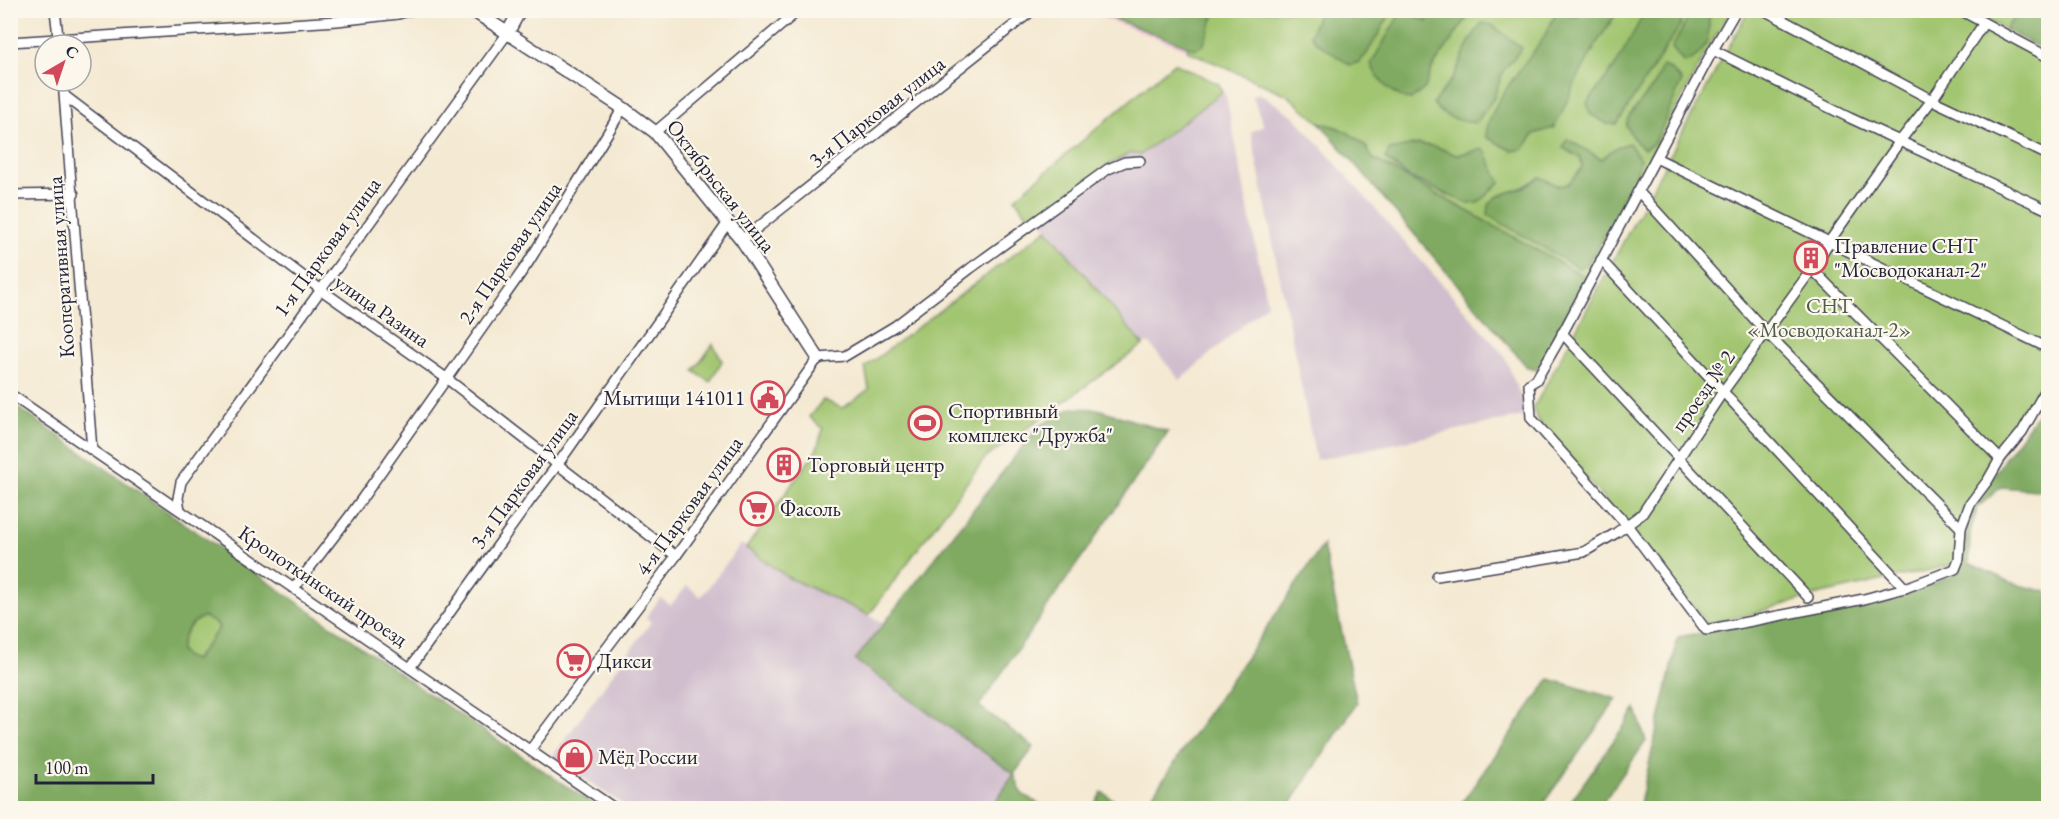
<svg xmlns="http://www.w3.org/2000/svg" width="2059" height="819" font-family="'EB Garamond',serif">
  <rect width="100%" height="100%" fill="#fbf7ec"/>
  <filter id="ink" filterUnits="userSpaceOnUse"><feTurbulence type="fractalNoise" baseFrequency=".0167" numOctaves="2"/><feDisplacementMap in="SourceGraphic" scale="12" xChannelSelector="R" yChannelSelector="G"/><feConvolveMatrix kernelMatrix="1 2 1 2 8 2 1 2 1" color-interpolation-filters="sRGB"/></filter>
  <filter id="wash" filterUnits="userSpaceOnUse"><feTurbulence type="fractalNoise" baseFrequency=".008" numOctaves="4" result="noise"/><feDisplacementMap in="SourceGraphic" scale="24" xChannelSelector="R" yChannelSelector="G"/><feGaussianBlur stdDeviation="1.35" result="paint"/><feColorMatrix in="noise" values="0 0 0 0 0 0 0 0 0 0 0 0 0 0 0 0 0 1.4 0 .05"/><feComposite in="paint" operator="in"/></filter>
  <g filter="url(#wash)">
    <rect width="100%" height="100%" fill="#f4e9d2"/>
    <path fill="#f4cfdd" d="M1084 11H1181L1188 51Z"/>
    <g fill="#d0bdcd">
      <path d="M1222 92 1226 96 1267 304 1180 380 1149 343 1143 345 1037 216 1107 166 1130 153 1140 155Z"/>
      <path d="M1259 93 1294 116 1504 355 1528 415 1316 460 1251 132 1264 126 1252 96Z"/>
      <path d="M741 544 789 578 884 623 856 660 1014 774 991 808H628L552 757 651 622 646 618 660 598 671 605 687 586 701 597Z"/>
    </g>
    <g fill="#a1c56f" stroke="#627455" stroke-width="1.5" fill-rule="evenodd">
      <path d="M1181 11H1731L1710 45 1587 278 1372 158 1366 146 1339 128 1319 122 1287 95 1188 51ZM1437 147 1456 155 1484 149 1409 177 1385 159 1390 150ZM1617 147 1638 169 1622 205 1587 264 1496 197 1524 187 1540 177 1559 186 1568 184 1582 168 1581 158 1601 159Z"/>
      <path d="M1748 11H1949L2048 62V380L1995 461 1993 468 1967 503 1956 559 1952 565 1817 595 1754 613 1708 624 1536 418 1534 407Z"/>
      <path d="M1991 11H2019L2005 29 1987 21Z"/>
      <path d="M1174 63 1219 84 1222 92 1140 155 1130 153 1107 166 1031 220 1015 198Z"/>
      <path d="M1047 229 1143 345 985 458 869 615 789 578 746 548 816 451 823 429 809 417 823 400 843 408 869 389 865 367Z"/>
      <path d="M713 344 722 361 710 382 694 371Z"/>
      <path d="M204 616 217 624 219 628 195 660 186 657 180 651C181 636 190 622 204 616Z"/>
    </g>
    <g fill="#80aa62" stroke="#51664e" stroke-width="1.5" fill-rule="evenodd">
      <path d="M1646 10 1686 11 1680 26 1617 124H1607L1590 114 1587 103 1617 63Z"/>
      <path d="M1092 11H1216L1203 45 1195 49Z"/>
      <path d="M1319 11V10L1392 11 1366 55 1359 62 1350 65 1316 42 1310 35Z"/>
      <path d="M1427 11H1463L1467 18 1432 68 1425 88 1411 100C1391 95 1379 83 1371 64L1401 12 1411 13 1427 22Z"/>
      <path d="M1584 11H1618L1598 41 1574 85 1559 119 1553 128 1534 134 1523 149 1513 151 1486 137C1487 108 1523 66 1540 43 1546 34 1551 23 1556 13H1567L1576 18Z"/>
      <path d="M1692 11H1703L1709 14C1710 37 1708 54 1684 63L1672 48Z"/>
      <path d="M2019 11H2048V52L2005 30Z"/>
      <path d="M1482 23 1492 25 1522 48 1503 71 1494 98 1476 123C1459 121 1442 118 1433 103L1453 78 1470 40Z"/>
      <path d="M1662 66 1670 69 1682 81 1658 136 1653 144 1644 149 1636 142 1626 126 1629 116 1655 84Z"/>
      <path d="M1319 122C1341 128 1362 136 1372 158L1587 278 1537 370 1528 368Z"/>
      <path d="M1567 139 1601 159 1617 147 1629 143 1640 159C1632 197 1607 231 1587 264L1578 268 1488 215 1489 205 1496 197 1524 187 1540 177 1558 186 1568 184 1582 168 1581 158 1563 148Z"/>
      <path d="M1419 144 1437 147 1456 155 1484 149 1500 182 1478 203 1468 204 1409 177 1385 158 1390 150Z"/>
      <path d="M2048 395V491L2001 487 1978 507 1970 532 1969 563 2015 584 2048 592V808H1639L1678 637 1865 604 1908 593 1955 575 1964 563 1966 530 1972 505 1989 484 2005 458 2040 411Z"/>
      <path d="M10 402 429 694 599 808H11ZM204 617 217 624 219 628 195 660 186 657 180 651C181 636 190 621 204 617Z"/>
      <path d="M1071 408 1098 409 1168 432 979 706 1034 747 1014 774 1022 794 1046 808H991L1014 774 855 660 1038 427Z"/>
      <path d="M1323 545 1357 703 1288 808H1155L1147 803Z"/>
      <path d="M1549 679 1617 699 1540 808H1458Z"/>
      <path d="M1636 709 1646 741 1599 808H1566Z"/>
      <path d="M1102 792 1126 808H1092Z"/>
    </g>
  </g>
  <g filter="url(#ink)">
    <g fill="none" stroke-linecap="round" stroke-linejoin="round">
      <g stroke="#424052" stroke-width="12">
        <g id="minor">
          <path d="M55 10 59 45"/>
          <path d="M1736 10 1713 50 1558 342 1536 380 1529 384 1531 418 1627 525 1706 630 1864 599 1905 588 1955 569 1959 559 1961 528 1970 504 1988 480 2000 459 2022 432 2048 386"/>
          <path d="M1764 10 1932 100 2048 155"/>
          <path d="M1960 10 2048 57"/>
          <path d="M10 42 337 21 398 14 412 10"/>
          <path d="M1713 50 1850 118 2048 210"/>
          <path d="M63 81 92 450"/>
          <path d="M65 96 320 289 446 378 676 556"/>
          <path d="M655 132 799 10"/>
          <path d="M1656 158 2048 348"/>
          <path d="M1638 191 1767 333 1961 528"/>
          <path d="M10 195 74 194"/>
          <path d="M742 240 1033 10"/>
          <path d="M1601 260 1905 588"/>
          <path d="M1812 269 2000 459"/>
          <path d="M1562 333 1808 597"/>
          <path d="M10 394 614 808"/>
          <path d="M180 510 178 498 181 482 507 34"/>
          <path d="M1437 576 1584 552 1616 533 1642 514 1722 393 1812 269 1829 242 1900 141 1932 100 1984 23"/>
          <path d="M294 588 349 517 528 263 623 108"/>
          <path d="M410 668 532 498 558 464 729 221"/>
          <path d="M530 750 676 556 818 358 845 356 895 326 971 268 1108 169 1125 162 1140 161"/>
        </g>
      </g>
      <g stroke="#424052" stroke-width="15">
        <g id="tertiary">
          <path d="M472 10 623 108 655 132 742 240 818 358"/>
          <path d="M507 34 520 10"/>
        </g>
      </g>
      <use href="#minor" stroke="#fff" stroke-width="9"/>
      <use href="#tertiary" stroke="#fff" stroke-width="12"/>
    </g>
  </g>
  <defs>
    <g id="building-ring" transform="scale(1.725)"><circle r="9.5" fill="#fbf7ec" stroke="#d1495b" stroke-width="1.5"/><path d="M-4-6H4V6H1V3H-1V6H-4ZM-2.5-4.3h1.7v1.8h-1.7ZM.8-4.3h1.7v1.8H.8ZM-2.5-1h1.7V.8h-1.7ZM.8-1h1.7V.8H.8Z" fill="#d1495b"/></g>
    <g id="civic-ring" transform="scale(1.725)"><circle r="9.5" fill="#fbf7ec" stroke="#d1495b" stroke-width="1.5"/><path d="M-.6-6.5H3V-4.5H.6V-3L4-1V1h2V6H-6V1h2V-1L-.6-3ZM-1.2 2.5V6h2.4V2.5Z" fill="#d1495b"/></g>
    <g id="stadium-ring" transform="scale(1.725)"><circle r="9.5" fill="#fbf7ec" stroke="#d1495b" stroke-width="1.5"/><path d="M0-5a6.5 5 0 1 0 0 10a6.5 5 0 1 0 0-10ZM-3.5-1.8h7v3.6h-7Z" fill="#d1495b"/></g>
    <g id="supermarket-ring" transform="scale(1.725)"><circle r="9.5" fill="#fbf7ec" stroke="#d1495b" stroke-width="1.5"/><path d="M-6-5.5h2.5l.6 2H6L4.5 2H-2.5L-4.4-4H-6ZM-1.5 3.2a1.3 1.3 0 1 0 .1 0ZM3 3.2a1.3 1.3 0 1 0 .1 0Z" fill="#d1495b"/></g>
    <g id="shop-ring" transform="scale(1.725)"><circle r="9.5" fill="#fbf7ec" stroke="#d1495b" stroke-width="1.5"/><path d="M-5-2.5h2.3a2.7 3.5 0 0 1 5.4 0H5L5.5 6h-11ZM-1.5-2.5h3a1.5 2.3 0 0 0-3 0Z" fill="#d1495b"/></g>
  </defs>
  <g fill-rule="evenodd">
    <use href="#building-ring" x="1811" y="258"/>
    <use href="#civic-ring" x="768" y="398"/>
    <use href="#stadium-ring" x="925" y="423"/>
    <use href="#building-ring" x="784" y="465"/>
    <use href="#supermarket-ring" x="757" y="509"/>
    <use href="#supermarket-ring" x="574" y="661"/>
    <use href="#shop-ring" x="575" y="757"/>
  </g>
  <g text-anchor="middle" stroke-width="4.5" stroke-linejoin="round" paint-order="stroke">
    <g font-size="21" fill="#22223b" stroke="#fbf7ec">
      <text transform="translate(877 112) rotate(-38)" y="7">3-я Парковая улица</text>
      <text transform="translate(721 186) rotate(52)" y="7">Октябрьская улица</text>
      <text transform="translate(327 247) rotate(-54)" y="7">1-я Парковая улица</text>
      <text transform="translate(510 253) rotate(-56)" y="7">2-я Парковая улица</text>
      <text transform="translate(61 267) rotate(-94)" y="7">Кооперативная улица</text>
      <text transform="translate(382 311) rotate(35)" y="7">улица Разина</text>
      <text transform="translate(1703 391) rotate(-55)" y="7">проезд № 2</text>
      <text transform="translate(524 479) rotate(-54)" y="7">3-я Парковая улица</text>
      <text transform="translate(689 506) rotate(-54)" y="7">4-я Парковая улица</text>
      <text transform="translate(323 586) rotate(34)" y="7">Кропоткинский проезд</text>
    </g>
    <g font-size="21" fill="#22223b" stroke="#fbf7ec" text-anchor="start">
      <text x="1834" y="253">Правление СНТ<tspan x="1834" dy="24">"Мосводоканал-2"</tspan></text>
      <text x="745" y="405" text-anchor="end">Мытищи 141011</text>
      <text x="948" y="418">Спортивный<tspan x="948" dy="24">комплекс "Дружба"</tspan></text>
      <text x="807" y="472">Торговый центр</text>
      <text x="780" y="516">Фасоль</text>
      <text x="597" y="668">Дикси</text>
      <text x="598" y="764">Мёд России</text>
    </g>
    <g font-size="21" fill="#4e5b4d" stroke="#fbf7ec">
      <text x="1829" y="313">СНТ<tspan x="1829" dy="24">«Мосводоканал-2»</tspan></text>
    </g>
  </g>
  <rect width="2059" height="819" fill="none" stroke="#fbf7ec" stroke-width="36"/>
  <g transform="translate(63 63) rotate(39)"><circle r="28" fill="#fbf7ec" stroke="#a4a2a5" stroke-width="1.5"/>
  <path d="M0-4.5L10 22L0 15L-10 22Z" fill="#d1495b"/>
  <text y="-9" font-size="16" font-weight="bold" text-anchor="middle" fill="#22223b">С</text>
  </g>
  <path d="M36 774v9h117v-9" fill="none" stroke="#22223b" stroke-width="3"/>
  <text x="45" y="774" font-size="18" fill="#22223b" stroke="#fbf7ec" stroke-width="4.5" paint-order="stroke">100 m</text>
</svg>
